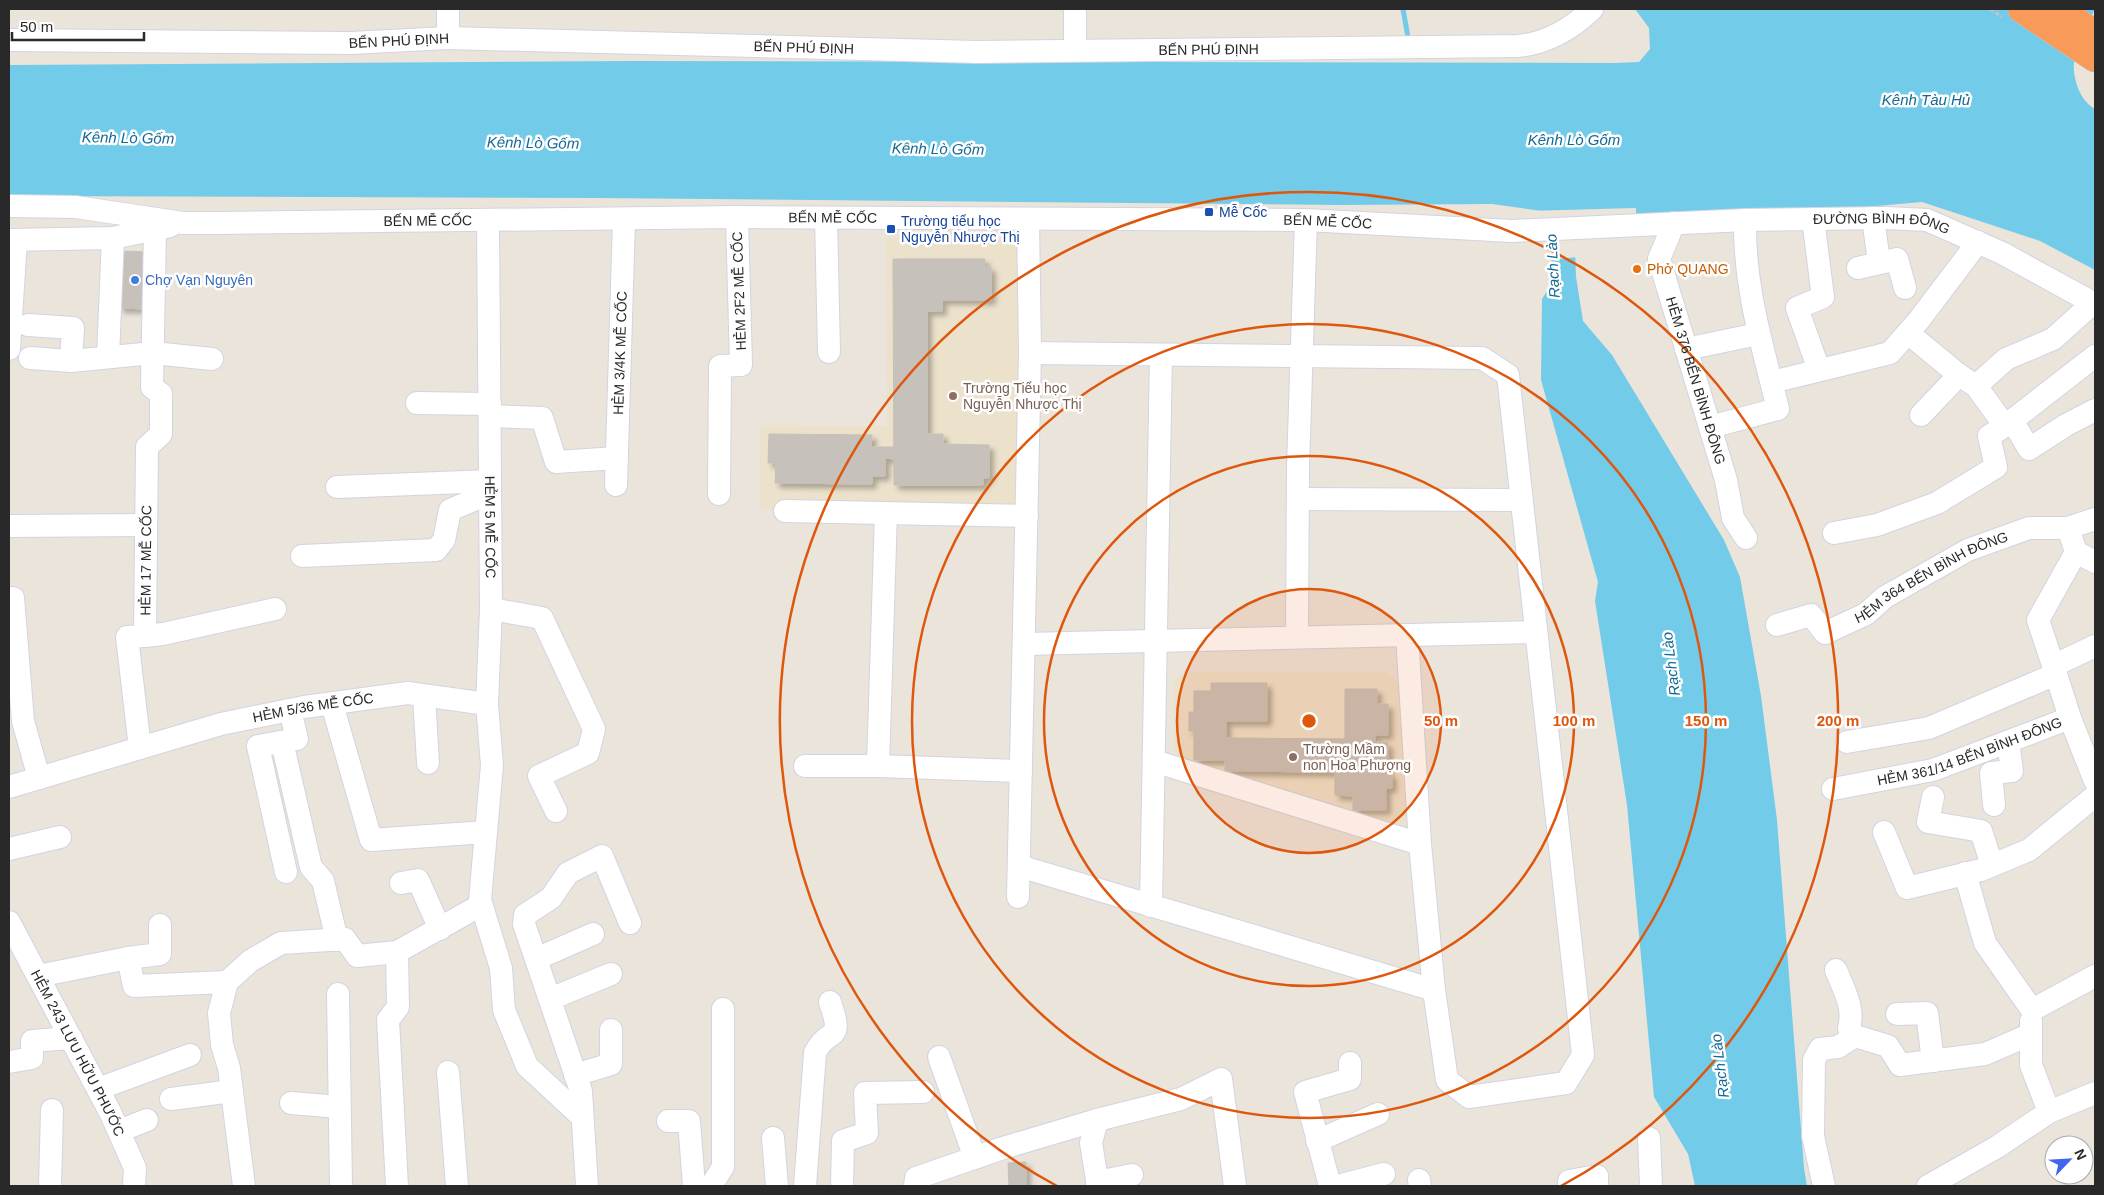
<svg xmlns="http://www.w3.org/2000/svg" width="2104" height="1195" font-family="Arial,sans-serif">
  <defs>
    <filter id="shadow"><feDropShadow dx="4.5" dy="4.5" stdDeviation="2.5" flood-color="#0004"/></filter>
  </defs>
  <rect width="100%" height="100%" fill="#ebe4db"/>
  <g fill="#ece1cb">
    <path d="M886 238 1019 239 1020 510 760 509V425L887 426Z"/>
    <path d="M1185 672H1386L1403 686 1411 822 1407 830 1185 764 1173 750 1174 681Z"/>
  </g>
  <path fill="#72cce9" d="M1635 9H2095C2082 35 2067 56 2077 85 2080 95 2086 104 2095 109V270L2040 241 1922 202 1775 215 1574 218 1576 277 1583 321 1612 355 1724 540 1740 577 1761 696 1777 820 1804 1168 1807 1186H1695L1688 1154 1654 1097 1627 805 1595 601 1598 582 1541 380 1542 299 1555 278 1541 211 1492 204 1339 205 598 198 9 196V65L633 61 1616 63 1639 62 1650 49 1649 28Z"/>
  <path fill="#ebe4db" d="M1636 208V217L1576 220 1578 257 1549 260 1539 213 1526 211Z"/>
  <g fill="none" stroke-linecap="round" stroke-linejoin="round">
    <path stroke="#72cce9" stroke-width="5" d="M1403 9 1409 43"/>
  </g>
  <g fill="#c6c1bb" stroke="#c6c0b5" filter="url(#shadow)">
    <path d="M121 251 151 252 149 309 119 308Z"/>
    <path d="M893 259H985L984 267H991V300H942V311H927V434H943V444L989 445V478H983V485H894Z"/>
    <path d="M769 434 872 435 871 447H894V459L885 458V476H872V484L775 483 776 463H768Z"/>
    <path d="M1211 683H1267V721H1226V738L1345 739V689H1377V704H1388V735H1375V742L1388 743V774H1392V788H1386V810H1353V796L1335 795V772L1225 771V760H1194V731H1189V712H1194V691H1211Z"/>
    <path d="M1026 1162V1186H1009L1008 1163Z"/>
  </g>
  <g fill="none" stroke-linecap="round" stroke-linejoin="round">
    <g stroke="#d1d4e1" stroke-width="24">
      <g id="minor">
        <path d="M448 9V38"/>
        <path id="s1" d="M9 40 351 43 448 38 977 52 1517 46C1545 44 1572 29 1592 9"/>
        <path d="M1075 50V9"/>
        <path id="s2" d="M9 206 76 207 183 223H216L737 217 1306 220 1512 231 1745 220 1887 218 1927 220 2002 253 2095 304"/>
        <path d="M826 218 829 352"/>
        <path d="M1873 218 1879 262"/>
        <path d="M1813 219 1823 297 1797 308 1819 370"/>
        <path id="s3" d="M488 221 491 609 487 704 492 765 480 900 501 968 504 1010 527 1066 582 1117"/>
        <path id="s4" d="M1674 223 1659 259 1726 480 1733 518 1746 538"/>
        <path d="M9 240 113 238 170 226"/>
        <path d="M1858 268 1897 259 1905 288"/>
        <path d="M28 325 73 328 71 361"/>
        <path d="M1908 333 1959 375"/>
        <path d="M9 349 16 240"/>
        <path d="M1686 349 1758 334"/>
        <path d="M108 357 113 238"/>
        <path d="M30 358 71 361 153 353 212 359"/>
        <path d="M1772 382 1890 353 1919 320 1978 242"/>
        <path d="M1976 386 2005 426"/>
        <path d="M417 403 490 404"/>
        <path d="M1921 415 1959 375 1976 386 2006 359 2053 339 2093 303"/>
        <path d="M490 416 542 418 556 462 617 458"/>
        <path d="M2012 420 2029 449 2066 425 2095 410"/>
        <path d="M1710 427 1778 409C1762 344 1744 288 1745 220"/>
        <path id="s5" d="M616 485 624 219"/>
        <path d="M337 487 490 481"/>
        <path d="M719 494 720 366 741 365 737 217"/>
        <path d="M1298 499 1521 500"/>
        <path d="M785 511 1027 516"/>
        <path d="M9 526 146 525"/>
        <path d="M1834 533 1877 525 1937 503 1996 467 1989 436 2005 426 2095 356"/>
        <path d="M2076 552 2095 562"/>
        <path d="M302 556 436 550 444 540 450 510 490 493"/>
        <path d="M13 598 23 721 39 778"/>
        <path d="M491 609 542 618 594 729 588 753 539 776 556 811"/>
        <path id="s6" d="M1777 625 1811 615 1825 633 1866 614 1885 597 1968 550 2029 528H2068L2095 519"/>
        <path d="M1407 635 1420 844 1434 990"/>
        <path d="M145 636 163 634 275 609"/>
        <path d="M1297 637 1298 467 1306 220"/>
        <path d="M1024 644 1536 632"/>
        <path d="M2053 666 2095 646"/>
        <path d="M2056 674 2070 718"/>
        <path d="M424 696 428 763"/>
        <path d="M332 704 371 840 486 832"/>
        <path d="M282 742 311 867 323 881 337 940"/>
        <path d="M1847 742 1929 728 2056 674 2038 620 2076 552 2068 528"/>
        <path id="s7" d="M140 748 221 724 304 707 408 693 487 704"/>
        <path d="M1154 761 1420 844"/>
        <path d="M805 766H878L1021 771"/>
        <path d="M878 766 886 513"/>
        <path id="s8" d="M9 787 140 748 127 637 145 636 147 447 161 434V394L152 387 155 229"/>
        <path id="s9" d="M1833 789 1933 770 2070 718 2095 781"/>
        <path d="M1933 797 1928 822 1981 831 1992 865"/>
        <path d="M1994 805 1991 773 2012 771 2008 742"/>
        <path d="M1884 832 1907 888 1981 870 2029 850 2095 796"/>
        <path d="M9 849 60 837"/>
        <path d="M1019 866 1434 990 1447 1080 1469 1097 1566 1083 1583 1055 1508 375 1482 358 1030 353"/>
        <path d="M286 872 258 746 297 739 290 710"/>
        <path d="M1965 873 1985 943 2032 1010"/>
        <path d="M401 883 418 880 440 929"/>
        <path d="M1018 897 1030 353 1028 219"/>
        <path d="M1151 906 1161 355"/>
        <path id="s10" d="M9 922 111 1114 135 1168 134 1186"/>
        <path d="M128 958 160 954V925"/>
        <path d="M536 959 593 934"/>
        <path d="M1836 970C1843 988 1855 1008 1849 1028L1855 1036 1888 1046 1900 1065 1985 1054 2031 1034"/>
        <path d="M38 976 128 958 134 986 227 982 219 1013 222 1045 229 1068 244 1186"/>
        <path d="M227 982 250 961 281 943 345 939 357 956 397 952"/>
        <path d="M338 994 341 1186"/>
        <path d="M550 999 611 974"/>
        <path d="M2032 1010 2095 976"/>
        <path d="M1897 1014 1927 1013 1933 1061"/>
        <path d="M2031 1021V1065L2049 1112"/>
        <path d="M939 1057 975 1158"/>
        <path d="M9 1062 32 1058V1041L71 1038"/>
        <path d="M448 1072 457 1186"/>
        <path d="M575 1075 611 1064V1030"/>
        <path d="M98 1089 190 1055"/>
        <path d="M171 1099 232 1091"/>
        <path d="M291 1103 339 1107"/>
        <path d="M668 1121H689L694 1186"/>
        <path d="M119 1131 147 1120"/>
        <path d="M773 1138 777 1186"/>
        <path d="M1649 1138 1651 1186"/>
        <path d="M1317 1141 1378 1114"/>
        <path d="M1419 1180 1420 1186"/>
        <path d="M1097 1182 1132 1175"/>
        <path d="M50 1186 52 1110"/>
        <path d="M397 1186 388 1020 398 1007 397 952 481 905"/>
        <path d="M587 1186 581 1091 524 924 525 915 551 898 568 873 602 856 630 923"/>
        <path d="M711 1186 723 1167V1009"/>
        <path d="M805 1186 815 1053C828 1025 845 1046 830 1002"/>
        <path d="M842 1186 843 1141 867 1133 865 1093 923 1092"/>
        <path d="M915 1186 916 1178 1003 1148 1097 1120"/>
        <path d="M1098 1186 1091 1143 1097 1120 1181 1099 1221 1079 1235 1186"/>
        <path d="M1330 1186 1305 1092 1350 1079V1063"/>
        <path d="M1338 1186 1384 1174"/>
        <path d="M1569 1186V1181L1597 1176V1186"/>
        <path d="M1824 1186 1813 1136 1814 1060 1820 1049 1838 1047 1855 1036"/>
        <path d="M1928 1186 1997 1147 2049 1112 2095 1093"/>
      </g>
    </g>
    <g stroke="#c3c3c3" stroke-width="29">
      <g id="highway">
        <path d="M2022 9 2095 58"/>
        <path d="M2057 9 2095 34"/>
      </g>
    </g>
    <path stroke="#c3c3c3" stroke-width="3" stroke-dasharray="4 2.5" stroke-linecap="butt" d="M1990 9 2002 17"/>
    <use href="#minor" stroke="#fff" stroke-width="22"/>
    <use href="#highway" stroke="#f89b5a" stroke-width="28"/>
  </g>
  <circle cx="1309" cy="721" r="132" fill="#de570d" fill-opacity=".12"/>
  <g fill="none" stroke="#de570d" stroke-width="2.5">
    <circle cx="1309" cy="721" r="132"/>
    <circle cx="1309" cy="721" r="265"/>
    <circle cx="1309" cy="721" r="397"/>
    <path d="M1057 1186A529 529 0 1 1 1561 1186"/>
  </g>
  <g fill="#1a4fb4" stroke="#fff" stroke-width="2">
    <rect x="1204" y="207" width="10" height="10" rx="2.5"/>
    <rect x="886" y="224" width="10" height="10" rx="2.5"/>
  </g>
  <circle fill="#e8710a" stroke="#fff" stroke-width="2" cx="1637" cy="269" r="5"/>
  <circle fill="#3f7fe0" stroke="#fff" stroke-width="2" cx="135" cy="280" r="5"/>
  <g fill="#8d6e63" stroke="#fff" stroke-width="2">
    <circle cx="953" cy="396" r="5"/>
    <circle cx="1293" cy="757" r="5"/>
  </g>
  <g text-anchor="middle" stroke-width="5" stroke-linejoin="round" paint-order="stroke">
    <g font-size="14" fill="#292929" stroke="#fff">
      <text dy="5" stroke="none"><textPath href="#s1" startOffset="390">BẾN PHÚ ĐỊNH</textPath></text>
      <text dy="5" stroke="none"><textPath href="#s1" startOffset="795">BẾN PHÚ ĐỊNH</textPath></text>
      <text dy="5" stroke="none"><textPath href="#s1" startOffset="1200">BẾN PHÚ ĐỊNH</textPath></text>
      <text dy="5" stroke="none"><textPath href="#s2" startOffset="825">BẾN MỄ CỐC</textPath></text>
      <text dy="5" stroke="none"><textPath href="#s2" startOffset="420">BẾN MỄ CỐC</textPath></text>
      <text dy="5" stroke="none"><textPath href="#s2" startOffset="1320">BẾN MỄ CỐC</textPath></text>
      <text dy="5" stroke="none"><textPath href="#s2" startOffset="1875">ĐƯỜNG BÌNH ĐÔNG</textPath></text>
      <text transform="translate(739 291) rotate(-92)" y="5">HẺM 2F2 MỄ CỐC</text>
      <text dy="5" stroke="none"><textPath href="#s5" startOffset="132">HẺM 3/4K MỄ CỐC</textPath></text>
      <text dy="5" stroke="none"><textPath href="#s4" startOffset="166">HẺM 376 BẾN BÌNH ĐÔNG</textPath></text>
      <text dy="5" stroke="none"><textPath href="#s3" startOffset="306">HẺM 5 MỄ CỐC</textPath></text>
      <text dy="5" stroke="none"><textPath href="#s8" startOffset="342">HẺM 17 MỄ CỐC</textPath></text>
      <text dy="5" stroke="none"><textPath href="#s6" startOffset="179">HẺM 364 BẾN BÌNH ĐÔNG</textPath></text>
      <text dy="5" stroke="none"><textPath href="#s7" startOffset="178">HẺM 5/36 MỄ CỐC</textPath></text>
      <text dy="5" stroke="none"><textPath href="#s9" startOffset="142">HẺM 361/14 BẾN BÌNH ĐÔNG</textPath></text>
      <text dy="5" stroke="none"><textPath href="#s10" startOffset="148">HẺM 243 LƯU HỮU PHƯỚC</textPath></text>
    </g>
    <g font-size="14" fill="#164399" stroke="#fff" text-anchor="start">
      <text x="1219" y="217">Mễ Cốc</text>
      <text x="901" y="226">Trường tiểu học<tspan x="901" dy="16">Nguyễn Nhược Thị</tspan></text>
    </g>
    <g font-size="14" fill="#c56008" stroke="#fff" text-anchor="start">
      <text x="1647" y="274">Phở QUANG</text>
    </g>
    <g font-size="14" fill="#366cbe" stroke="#fff" text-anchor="start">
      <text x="145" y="285">Chợ Vạn Nguyên</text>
    </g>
    <g font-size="14" fill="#785e54" stroke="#fff" text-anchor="start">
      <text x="963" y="393">Trường Tiểu học<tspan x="963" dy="16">Nguyễn Nhược Thị</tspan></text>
      <text x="1303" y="754">Trường Mầm<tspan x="1303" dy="16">non Hoa Phượng</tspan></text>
    </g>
    <g font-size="15" font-style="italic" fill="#126994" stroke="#fff">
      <text x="1926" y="105">Kênh Tàu Hủ</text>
      <text transform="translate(128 138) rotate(1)" y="5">Kênh Lò Gốm</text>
      <text x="1574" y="145">Kênh Lò Gốm</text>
      <text transform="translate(533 143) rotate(1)" y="5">Kênh Lò Gốm</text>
      <text transform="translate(938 149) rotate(1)" y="5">Kênh Lò Gốm</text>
      <text transform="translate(1553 266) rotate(-93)" y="5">Rạch Lào</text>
      <text transform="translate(1671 664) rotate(-97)" y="5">Rạch Lào</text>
      <text transform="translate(1720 1066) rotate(-97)" y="5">Rạch Lào</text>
    </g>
  </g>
  <circle cx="1309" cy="721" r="8" fill="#de570d" stroke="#fff" stroke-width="2.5"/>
  <g font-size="15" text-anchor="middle" font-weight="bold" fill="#de570d" stroke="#fff" stroke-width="5" stroke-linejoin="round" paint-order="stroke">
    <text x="1441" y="726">50 m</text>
    <text x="1574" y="726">100 m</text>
    <text x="1706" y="726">150 m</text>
    <text x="1838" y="726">200 m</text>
  </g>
  <rect width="2104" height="1195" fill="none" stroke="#292929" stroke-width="20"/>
  <g transform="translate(2069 1160) rotate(65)"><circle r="24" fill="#ffffff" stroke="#a9a9a9"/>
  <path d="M0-4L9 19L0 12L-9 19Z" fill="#4165f3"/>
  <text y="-8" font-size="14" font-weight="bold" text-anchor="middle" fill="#292929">N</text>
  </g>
  <path d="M12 32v8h132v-8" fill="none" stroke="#292929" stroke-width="2.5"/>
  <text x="20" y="32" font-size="15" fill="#292929" stroke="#ffffff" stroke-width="4" paint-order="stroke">50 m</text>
</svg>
